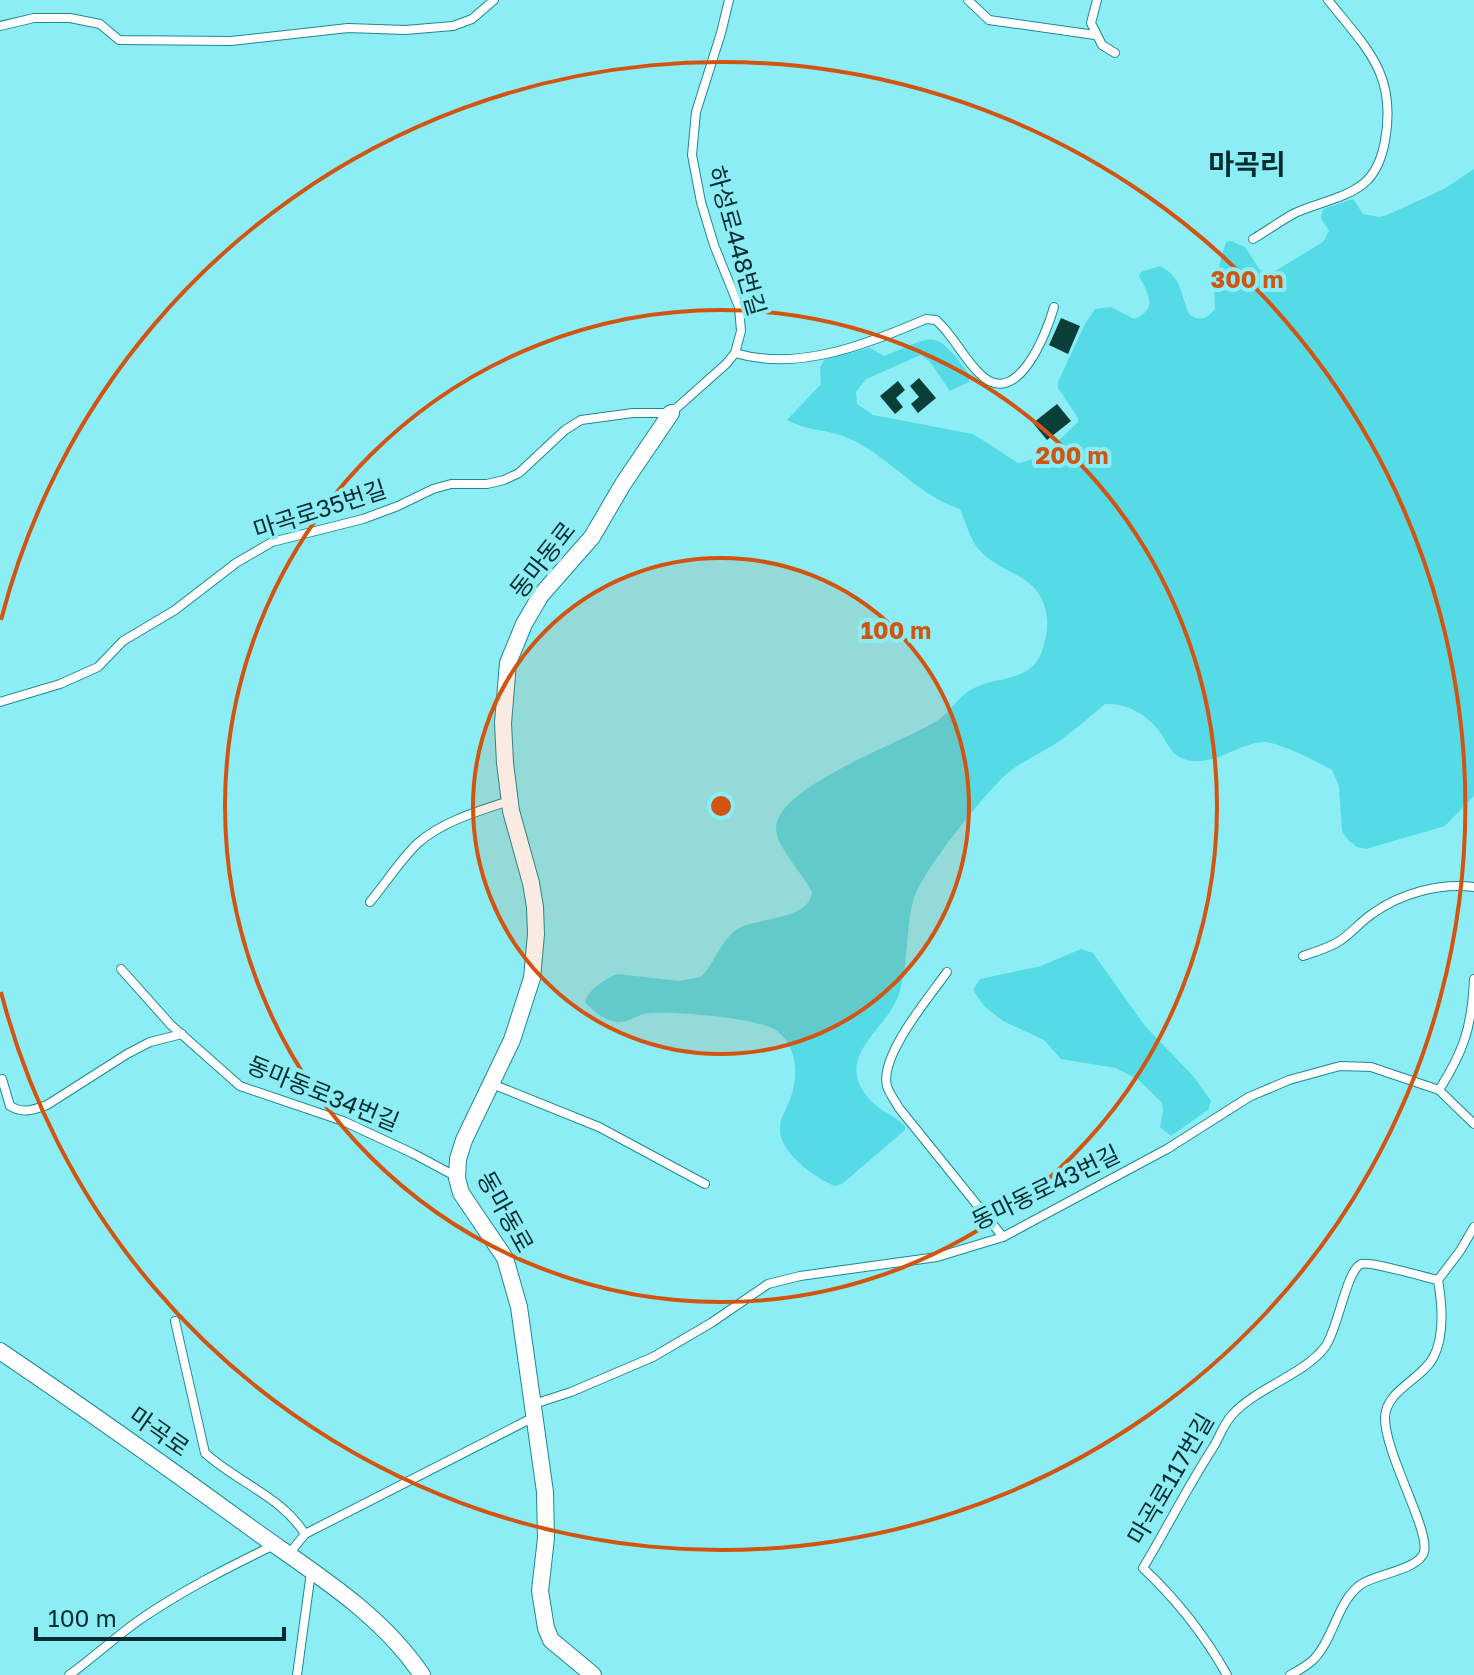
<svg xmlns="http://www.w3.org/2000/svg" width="1474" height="1675" font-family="'Golos Text','Noto Sans KR',sans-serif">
  <rect width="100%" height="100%" fill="#8dedf5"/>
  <g fill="#55dbe5">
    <path d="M1474 169V796L1445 826 1366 849 1357 847 1348 840 1342 831 1339 786 1332 770C1318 762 1279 742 1264 742 1238 743 1214 767 1187 760 1173 757 1169 746 1162 735 1150 716 1128 703 1105 704 1091 716 1077 728 1062 739 1046 751 1026 759 1010 771 987 790 923 870 914 898 905 929 909 964 899 994 887 1031 830 1057 871 1101 881 1111 895 1116 905 1126V1130L842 1184 835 1186C815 1178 778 1152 780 1127 780 1118 785 1112 788 1104 799 1081 799 1048 777 1031 761 1018 673 1011 651 1013 639 1013 627 1024 616 1022 604 1020 593 1011 585 1002 588 990 606 978 618 974L679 981 701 977C716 962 722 936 741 927 760 918 810 919 812 892 804 875 777 848 776 829 775 786 907 741 938 720 950 712 957 698 969 691 995 674 1033 685 1043 648 1046 638 1048 627 1047 618 1042 574 1006 577 981 552 970 541 966 522 960 509 917 495 889 456 848 438 828 429 806 431 787 420L821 384 820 367 825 359 870 348 884 356C935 336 933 326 969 374V382L950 391 930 362 921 355 866 379 856 392 857 404 873 415 973 434 1018 463C1042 460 1061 438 1078 422V418L1058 388V382L1085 324 1095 309 1111 307 1134 319C1159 310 1148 293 1139 276L1141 272 1160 266C1183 277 1180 296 1190 315 1200 322 1208 318 1215 309L1214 283 1226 242 1231 241 1245 247 1260 270 1272 273 1323 242 1329 231 1321 218 1323 209 1353 199 1363 214 1379 217 1387 215 1444 189Z"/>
    <path d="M1081 949 1093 953 1145 1026 1194 1077 1211 1101 1208 1110 1171 1136 1160 1127 1163 1110 1162 1103 1139 1080 1116 1068 1061 1059 1044 1040 1003 1021 984 1006 973 990 980 979 1041 966Z"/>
  </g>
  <g fill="#093f38">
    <path d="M1061 318 1080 326 1068 354 1049 345Z"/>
    <path d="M919 378 936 398 918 413 911 404 919 397 910 386Z"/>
    <path d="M898 381 905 390 896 398 903 407 895 414 880 396Z"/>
    <path d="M1057 404 1071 421 1047 440 1033 423Z"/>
  </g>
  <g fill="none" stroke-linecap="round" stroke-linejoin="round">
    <g stroke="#1d8991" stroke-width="10">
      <g id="lane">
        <path d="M968 0 989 20 1095 35"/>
        <path d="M1097 0 1091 23 1102 45 1115 53"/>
        <path d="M0 26 34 18H70L100 24 119 40 231 41 348 28 405 30 453 26 472 19 494 0"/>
        <path d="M1253 239C1267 231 1280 221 1295 213 1316 203 1344 199 1363 184 1376 174 1382 157 1385 141 1397 74 1367 49 1328 0"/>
        <path d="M735 353C798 372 868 344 926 319L936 320C954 336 963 358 980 374 1017 411 1047 332 1054 307"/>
        <path d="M0 702 60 684 98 667 123 641 175 610 236 563 272 542 363 519 398 506 433 489 451 484H487L504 480 519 473 565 430 581 420 633 413H671L726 364 735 353 741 331 739 307 714 245 701 202 692 155 696 112 721 33 729 0"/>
        <path d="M370 902C386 883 400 860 418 843 443 821 479 811 509 801"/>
        <path d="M1303 956C1315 952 1328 948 1338 942 1351 934 1360 922 1372 914 1401 893 1439 883 1474 887"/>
        <path d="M121 969 171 1025 240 1086 343 1121 412 1153 457 1177"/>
        <path d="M947 972C930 996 879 1056 887 1086 889 1093 895 1101 899 1108L1003 1237"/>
        <path d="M2 1079 10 1106C24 1114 33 1110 47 1105L127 1054 150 1042 182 1034"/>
        <path d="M492 1084 599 1127 705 1184"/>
        <path d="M1439 1090C1464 1051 1472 1026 1474 979"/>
        <path d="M175 1321 205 1453C238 1483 281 1496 305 1534L289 1554"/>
        <path d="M534 1404 571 1392 653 1357 711 1323 768 1284 800 1276 937 1257 1003 1237 1167 1149 1249 1097 1289 1080 1340 1066 1371 1067 1439 1090 1474 1124"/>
        <path d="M305 1534 534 1417"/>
        <path d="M69 1675C93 1658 114 1638 138 1621 181 1591 227 1568 274 1545"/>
        <path d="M297 1675 311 1572"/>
        <path d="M1227 1675C1204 1634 1177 1600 1143 1568 1167 1528 1188 1486 1214 1446 1220 1436 1223 1425 1232 1415 1256 1388 1305 1374 1325 1347 1338 1330 1346 1271 1361 1264 1370 1261 1424 1277 1438 1280"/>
        <path d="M1290 1675C1299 1670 1309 1665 1315 1658 1334 1637 1337 1603 1360 1585 1375 1574 1419 1570 1424 1552 1430 1530 1385 1454 1385 1418 1385 1391 1421 1380 1433 1358 1445 1336 1442 1303 1438 1280L1460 1251 1474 1227"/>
      </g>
    </g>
    <g stroke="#1d8991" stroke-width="18">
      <g id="street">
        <path d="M0 1351C87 1410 173 1471 258 1533 317 1575 381 1614 422 1675"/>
        <path d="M593 1675 551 1640 546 1628 540 1591 546 1538 545 1492 519 1307 505 1258 461 1193 457 1178 458 1159 464 1140 512 1040 532 978 536 934 535 907 531 883 511 811 505 763 503 723 508 663 524 624 541 595 592 537 623 484 671 413"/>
      </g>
    </g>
    <use href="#lane" stroke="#fff" stroke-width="8"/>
    <use href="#street" stroke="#fff" stroke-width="16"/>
  </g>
  <circle cx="721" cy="806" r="248" fill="#d15510" fill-opacity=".12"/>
  <g fill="none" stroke="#d15510" stroke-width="4">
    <circle cx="721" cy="806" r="248"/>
    <circle cx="721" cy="806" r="496"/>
    <path d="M1 620A744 744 0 1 1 1 992"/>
  </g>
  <g text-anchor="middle" stroke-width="8" stroke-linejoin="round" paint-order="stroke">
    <g font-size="24" fill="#012d31" stroke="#8dedf5">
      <text transform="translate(736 241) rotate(74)" y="8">하성로448번길</text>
      <text transform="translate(320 510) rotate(-18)" y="8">마곡로35번길</text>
      <text transform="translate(543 560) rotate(-52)" y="8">동마동로</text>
      <text transform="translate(323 1094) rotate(22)" y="8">동마동로34번길</text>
      <text transform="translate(1046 1188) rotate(-26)" y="8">동마동로43번길</text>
      <text transform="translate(505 1212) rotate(61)" y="8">동마동로</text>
      <text transform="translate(159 1432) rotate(35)" y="8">마곡로</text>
      <text transform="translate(1171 1479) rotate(-60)" y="8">마곡로117번길</text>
    </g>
    <g font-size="28" font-weight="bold" fill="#012d31" stroke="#8dedf5">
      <text x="1247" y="174">마곡리</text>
    </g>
  </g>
  <circle cx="721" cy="806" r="12" fill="#d15510" stroke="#8dedf5" stroke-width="4"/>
  <g font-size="24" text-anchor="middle" font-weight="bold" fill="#d15510" stroke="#8dedf5" stroke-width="8" stroke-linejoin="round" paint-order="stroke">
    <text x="1247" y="288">300 m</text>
    <text x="1072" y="464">200 m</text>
    <text x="896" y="639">100 m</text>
  </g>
  <path d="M36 1627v12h248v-12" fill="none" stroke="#012d31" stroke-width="4"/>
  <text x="48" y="1627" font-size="24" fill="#012d31" stroke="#8dedf5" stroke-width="6" paint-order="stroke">100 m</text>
</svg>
